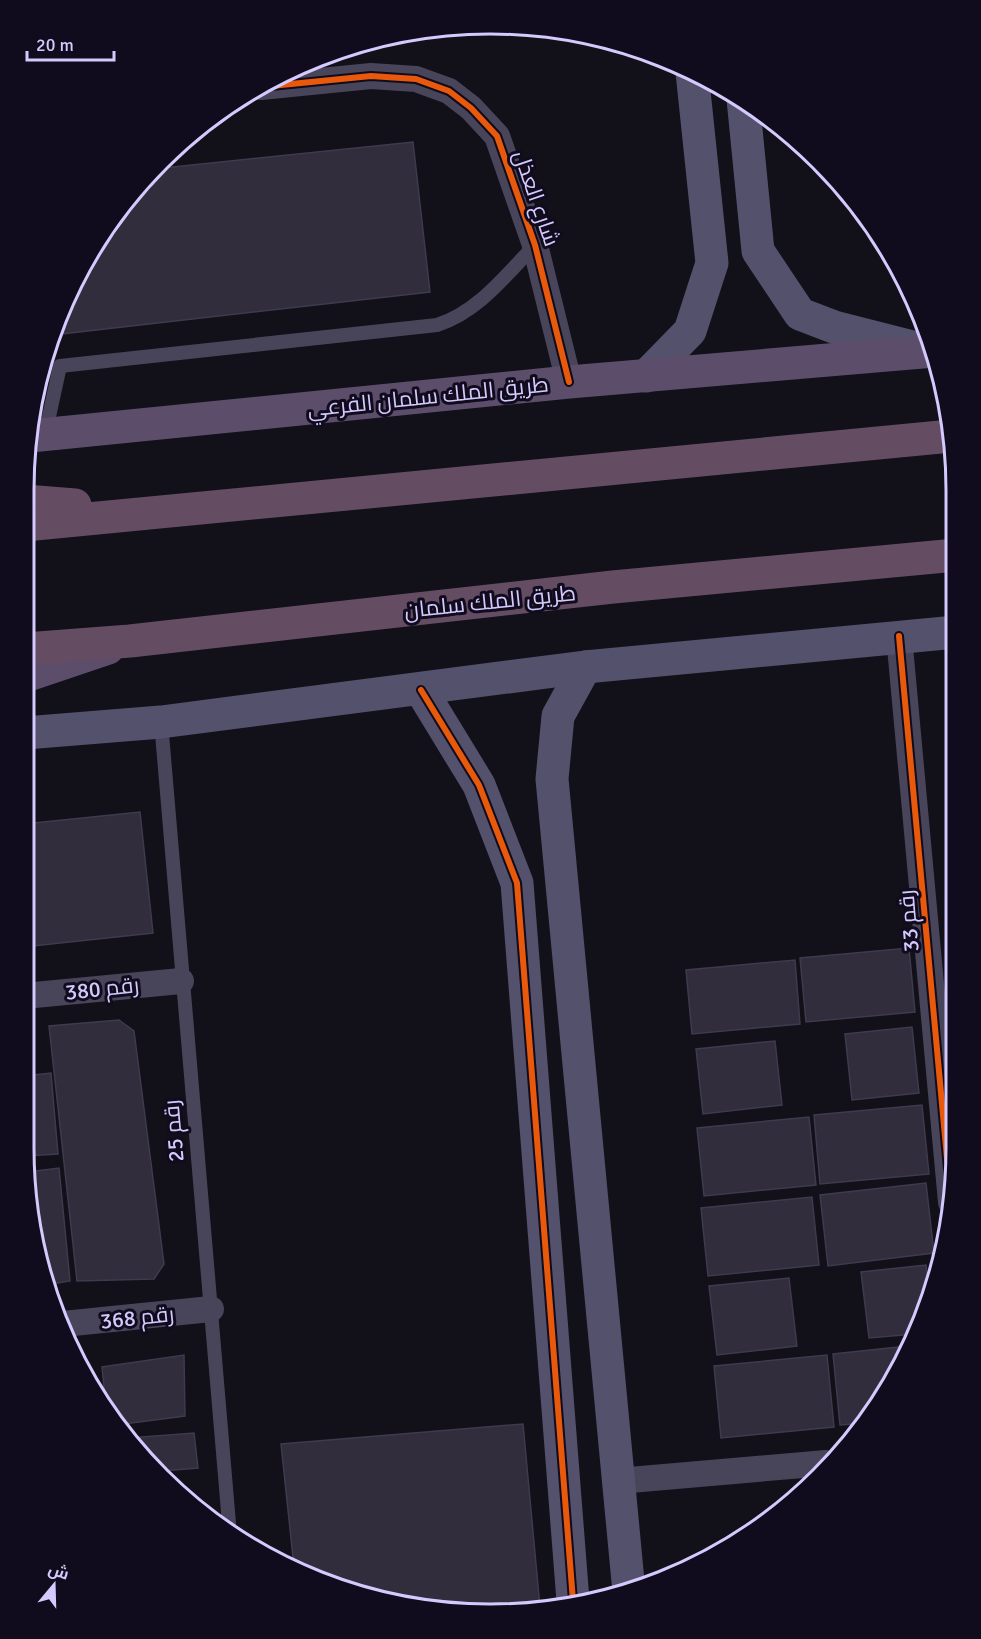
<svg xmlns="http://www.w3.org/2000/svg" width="981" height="1639" font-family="Signika,Cairo,sans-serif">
  <rect width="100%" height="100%" fill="#121019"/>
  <g fill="#312d3c" stroke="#3f3a4e" stroke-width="1.5">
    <path d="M413 142 430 292 52 335 103 231 154 169Z"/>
    <path d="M140 812 153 933 24 947V824Z"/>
    <path d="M909 948 915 1012 806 1022 800 958Z"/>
    <path d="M795 960 800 1024 692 1034 686 970Z"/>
    <path d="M119 1020 134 1031 164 1264 154 1279 77 1281 49 1026Z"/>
    <path d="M912 1027 919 1093 852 1100 845 1034Z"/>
    <path d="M775 1041 782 1105 703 1114 696 1049Z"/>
    <path d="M51 1073 58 1154 25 1156 24 1076Z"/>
    <path d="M922 1105 929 1174 820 1184 814 1115Z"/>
    <path d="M809 1117 816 1185 704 1196 697 1128Z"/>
    <path d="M59 1168 70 1281 46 1285 28 1172Z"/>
    <path d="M926 1183 934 1253 828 1266 820 1195Z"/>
    <path d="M812 1197 819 1265 708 1276 701 1208Z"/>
    <path d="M926 1265 930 1302 915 1334 869 1338 861 1272Z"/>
    <path d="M789 1278 797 1346 717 1355 709 1286Z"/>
    <path d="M909 1346 878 1408 865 1423 840 1425 833 1354Z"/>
    <path d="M184 1355 185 1416 116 1425 106 1406 102 1367Z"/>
    <path d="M827 1355 834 1427 721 1438 714 1366Z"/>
    <path d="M523 1424 540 1607 490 1615 341 1590 294 1567 281 1444Z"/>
    <path d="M194 1433 198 1468 162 1471 127 1438Z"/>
  </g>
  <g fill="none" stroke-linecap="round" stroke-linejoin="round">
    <g stroke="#48455a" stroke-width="14">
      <path d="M45 435 60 366 437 325C478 312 506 275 535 245"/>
      <path d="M161 722 230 1535"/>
    </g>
    <g stroke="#48455a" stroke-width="26">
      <path d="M261 87 371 76 416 79 449 91 471 108 497 136 535 245 569 382"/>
      <path d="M899 636 951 1202"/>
      <path d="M24 996 181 981"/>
      <path d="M63 1324 211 1309"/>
      <path d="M618 1481 826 1463"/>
    </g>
    <g stroke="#54516d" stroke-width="33">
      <path d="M743 99 758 251 800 314 834 327 924 350"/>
      <path d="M646 376 690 331 712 263 692 72"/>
      <path d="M585 667 558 716 552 779 629 1592"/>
      <path d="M421 690 479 785 517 883 573 1601"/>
      <path d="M25 733 161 722 585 667 956 632"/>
    </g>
    <g stroke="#5c4e6b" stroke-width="33">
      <path d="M30 436 569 382 934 351"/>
      <path d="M25 676 108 648"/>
    </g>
    <g stroke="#644c62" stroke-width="33">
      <path d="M25 501 75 505"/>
      <path d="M25 525 951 436"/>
      <path d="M25 649 130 641 613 587 956 555"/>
    </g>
    <g stroke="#100c1d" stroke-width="10">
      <g id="cycleway">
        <path d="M261 87 371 76 416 79 449 91 471 108 497 136 535 245 569 382"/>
        <path d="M899 636 951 1202"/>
        <path d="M421 690 479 785 517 883 573 1601"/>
      </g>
    </g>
    <use href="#cycleway" stroke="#e8590c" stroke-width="6"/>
  </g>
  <g text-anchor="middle" stroke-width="6" stroke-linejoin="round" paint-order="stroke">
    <g font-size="22" fill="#d4cafe" stroke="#100c1d">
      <text transform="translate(537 198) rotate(71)" y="8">شارع العذل</text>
      <text transform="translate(428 396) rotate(-6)" y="8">طريق الملك سلمان الفرعي</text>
      <text transform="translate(490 601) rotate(-6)" y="8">طريق الملك سلمان</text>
      <text transform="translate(908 921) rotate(-95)" y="8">رقم 33</text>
      <text transform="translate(102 988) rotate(-6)" y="8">رقم 380</text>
      <text transform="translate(173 1131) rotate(-95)" y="8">رقم 25</text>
      <text transform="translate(137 1317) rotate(-6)" y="8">رقم 368</text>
    </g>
  </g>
  <path d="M0 0H981V1639H0ZM490 34H490A456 456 0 0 1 946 490V1148A456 456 0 0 1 490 1604H490A456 456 0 0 1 34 1148V490A456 456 0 0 1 490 34Z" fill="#100c1d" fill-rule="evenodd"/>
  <path fill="none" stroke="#d4cafe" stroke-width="3" d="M490 34H490A456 456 0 0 1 946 490V1148A456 456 0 0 1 490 1604H490A456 456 0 0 1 34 1148V490A456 456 0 0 1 490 34Z"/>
  <g transform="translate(54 1585) rotate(19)" stroke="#100c1d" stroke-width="4.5" paint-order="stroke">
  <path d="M0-4.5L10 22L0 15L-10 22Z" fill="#d4cafe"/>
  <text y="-9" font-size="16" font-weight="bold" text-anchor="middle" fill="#d4cafe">ش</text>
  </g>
  <path d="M27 51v9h87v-9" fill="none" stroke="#d4cafe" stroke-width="3"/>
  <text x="36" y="51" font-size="18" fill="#d4cafe" stroke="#100c1d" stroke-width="4.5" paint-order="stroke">20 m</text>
</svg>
